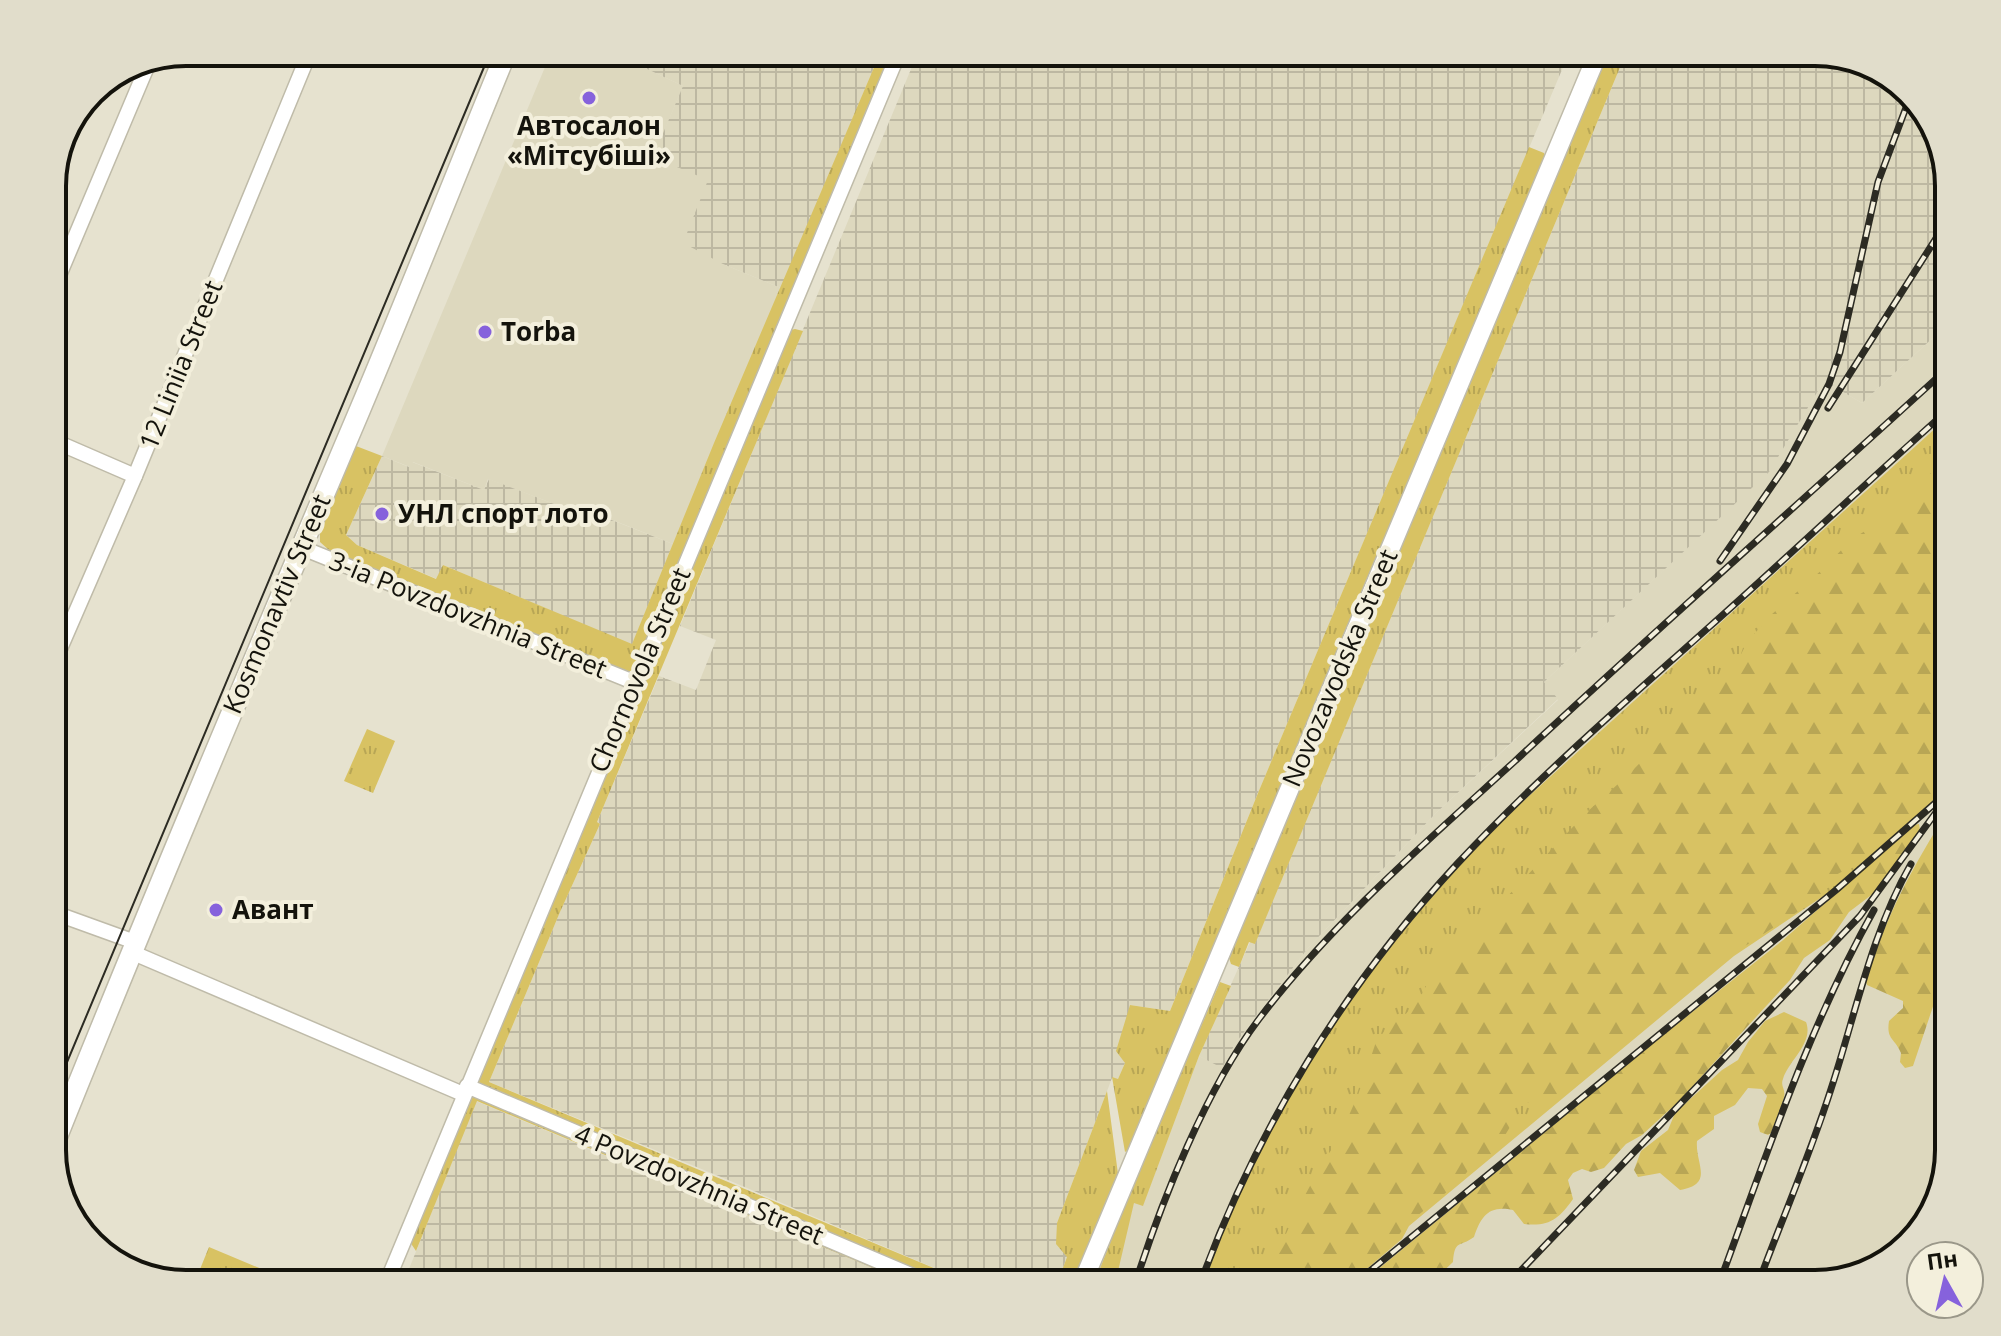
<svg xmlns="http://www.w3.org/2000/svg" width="2001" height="1336" font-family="'Open Sans',sans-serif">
  <defs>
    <pattern id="industrial-grid" width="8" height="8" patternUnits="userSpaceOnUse" patternTransform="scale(2)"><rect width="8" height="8" fill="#ddd8be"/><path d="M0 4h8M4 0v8" fill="none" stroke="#bdb8a2"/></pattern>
    <pattern id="grass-tufts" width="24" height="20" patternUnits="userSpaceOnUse" patternTransform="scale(2)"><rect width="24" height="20" fill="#d8c263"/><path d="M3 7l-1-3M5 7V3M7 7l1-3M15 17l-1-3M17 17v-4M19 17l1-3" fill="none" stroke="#b8a655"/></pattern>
    <pattern id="forest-firs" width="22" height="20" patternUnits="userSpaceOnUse" patternTransform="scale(2)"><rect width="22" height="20" fill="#d8c263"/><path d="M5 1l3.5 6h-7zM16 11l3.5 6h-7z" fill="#b8a655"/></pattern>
  </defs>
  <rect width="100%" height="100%" fill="#e6e2cf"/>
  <g fill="#ddd8be">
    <path d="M626 59 683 86 654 156 708 179 723 264 781 288 673 544 605 517 602 522 488 479 484 490 413 462 410 467 382 456 548 60Z"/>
    <path d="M1949 323V428L1217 1284H1113L1134 1202 1143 1205 1199 1056 1222 1067 1235 1044 1308 948 1436 813 1558 700 1543 683 1768 472 1824 381 1862 403Z"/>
    <path d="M1949 677V1150L1926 1225 1881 1266 1815 1284H1287Z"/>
  </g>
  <g fill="url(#industrial-grid)">
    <path d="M1815 52 1890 75 1931 120 1949 186V323L1862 403 1824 381 1769 472 1544 682 1558 699 1436 813 1308 948 1235 1044 1222 1068 1199 1056 1250 942 1255 943 1626 53Z"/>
    <path d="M1569 53 1258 793 1170 1011 1130 1005 1125 1063 1118 1079 1112 1078 1057 1223 1067 1257 1057 1284H972L721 1177 489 1082 560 912 600 824 597 822 659 676 696 690 716 640 680 626 916 57Z"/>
    <path d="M878 58 781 288 723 264 683 243 708 180 653 157 683 86 626 59Z"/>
    <path d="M382 456 409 467 412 462 484 490 489 479 601 522 604 517 673 544 632 645 443 565 437 579 357 545 346 535Z"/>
    <path d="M476 1101 911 1284H403Z"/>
  </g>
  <g fill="url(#grass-tufts)">
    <path d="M1606 53H1626L1255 944 1249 942 1239 967 1231 964 1229 958Z"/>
    <path d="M878 58H891L633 671H620L330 551 320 542V528L356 446 382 456 346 535 357 545 436 579 443 565 632 644 714 443Z"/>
    <path d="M1529 147 1544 153 1547 162 1128 1150 1125 1152 1112 1077 1118 1079 1125 1063 1116 1051 1130 1005 1170 1011 1258 793Z"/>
    <path d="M795 329 803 331 597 822 600 824 560 912 489 1082 972 1284H940L476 1084 475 1075 791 330Z"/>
    <path d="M1949 416V788L1834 889 1734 956 1409 1226 1402 1239 1349 1284H1203C1267 1102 1380 939 1519 805Z"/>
    <path d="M367 729 395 741 373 793 344 781Z"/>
    <path d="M1220 982 1231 986 1199 1056 1143 1206 1134 1203 1115 1284H1094L1126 1201Z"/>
    <path d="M1107 1091 1118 1174 1072 1284H1057L1067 1257 1056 1244 1057 1223Z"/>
    <path d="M473 1094 919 1284H911L477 1101 416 1251 410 1242Z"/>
    <path d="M209 1247 264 1270 258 1284H194Z"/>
  </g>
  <g fill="url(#forest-firs)">
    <path d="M1949 453V780L1884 845 1868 858 1830 878 1823 893 1805 907 1725 959 1556 1102 1547 1107 1518 1100 1513 1103 1510 1127 1496 1150 1489 1157 1475 1162 1459 1182 1406 1225 1393 1243 1344 1284H1263L1297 1210 1323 1162 1338 1140 1358 1095 1376 1042 1390 1024 1404 1016 1420 998 1435 968 1457 948 1483 932 1495 919 1503 901 1587 812 1628 775 1735 667 1747 642 1771 615 1824 568 1851 540 1896 511Z"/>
    <path d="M1949 809V959L1913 1066 1905 1068 1900 1062 1901 1053C1895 1038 1886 1040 1889 1021L1903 1008V1001L1867 985 1866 982C1885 917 1913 866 1949 809Z"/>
    <path d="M1919 824 1920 830 1874 893 1849 912 1830 940 1804 958 1790 980 1679 1101 1642 1135 1626 1144 1604 1168 1591 1172 1582 1169 1573 1173 1568 1180 1573 1199C1559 1219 1549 1227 1524 1224L1513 1210C1488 1205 1481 1217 1474 1237 1459 1248 1455 1239 1453 1262L1430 1284H1360L1662 1036 1783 940 1914 825Z"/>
    <path d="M1784 1012 1806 1022C1814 1043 1789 1060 1783 1079 1780 1086 1786 1089 1784 1097 1781 1109 1775 1121 1771 1133L1768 1135 1760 1132 1758 1124 1767 1096 1762 1089 1748 1088 1735 1105 1714 1116V1129L1697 1141C1695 1164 1715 1184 1680 1190L1660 1173 1638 1177 1634 1170 1641 1151 1668 1130 1675 1113 1722 1070 1738 1060 1748 1042 1765 1021Z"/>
  </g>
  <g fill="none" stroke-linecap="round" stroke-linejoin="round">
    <g stroke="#bfbba9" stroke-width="17">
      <g id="minor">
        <path d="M52 292 149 62"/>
        <path d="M52 440 135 476"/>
        <path d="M300 547 636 683"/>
        <path d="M52 667 135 476 306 61"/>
        <path d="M52 912 135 942"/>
        <path d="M131 952 463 1094"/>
        <path d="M467 1086 932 1284"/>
        <path d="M386 1284 897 57"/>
      </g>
    </g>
    <g stroke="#bfbba9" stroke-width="21">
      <path id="tertiary" d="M1082 1284 1598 53"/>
    </g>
    <g stroke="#bfbba9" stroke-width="23">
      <path id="secondary" d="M52 1149C151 902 255 657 359 412 408 296 455 177 503 60"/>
    </g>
    <use href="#minor" stroke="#fff" stroke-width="14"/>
    <use href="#tertiary" stroke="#fff" stroke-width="18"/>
    <use href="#secondary" stroke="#fff" stroke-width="20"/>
    <path stroke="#2c2b23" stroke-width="2" d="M52 1098 487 60"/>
    <g stroke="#2c2b23" stroke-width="7">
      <g id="rail">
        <path d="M1828 408 1949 218"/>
        <path d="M1720 561 1787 464 1829 384 1840 352 1878 182 1910 97"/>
        <path d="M1135 1284C1162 1200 1206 1089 1259 1019 1332 923 1425 843 1514 762 1657 629 1804 499 1949 367"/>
        <path d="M1200 1284C1256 1130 1345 985 1457 864 1535 780 1622 705 1708 628 1789 556 1868 481 1949 409"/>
        <path d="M1354 1284 1836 890 1949 791"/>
        <path d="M1508 1284 1860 916 1937 811"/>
        <path d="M1719 1284C1766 1157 1808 1028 1874 910"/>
        <path d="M1758 1284C1782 1219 1810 1155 1831 1089 1856 1013 1871 934 1911 864"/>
      </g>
    </g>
    <use href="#rail" stroke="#f3efdc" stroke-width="4" stroke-dasharray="12" stroke-linecap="butt"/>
  </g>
  <g fill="#8662dc" stroke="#f3efdc" stroke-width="3">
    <circle cx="589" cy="98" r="8"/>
    <circle cx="485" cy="332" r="8"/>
    <circle cx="382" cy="514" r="8"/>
    <circle cx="216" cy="910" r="8"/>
  </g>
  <g text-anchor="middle" stroke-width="8" stroke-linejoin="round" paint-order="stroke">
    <g font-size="26" font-weight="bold" fill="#14130c" stroke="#f3efdc" text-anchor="start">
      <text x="589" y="135" text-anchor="middle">Автосалон<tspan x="589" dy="30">«Мітсубіші»</tspan></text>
      <text x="501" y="341">Torba</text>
      <text x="398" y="523">УНЛ спорт лото</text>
      <text x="232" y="919">Авант</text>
    </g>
    <g font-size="26" fill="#14130c" stroke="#f3efdc">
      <text transform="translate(181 365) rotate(-68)" y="9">12 Liniia Street</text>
      <text transform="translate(277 604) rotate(-67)" y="9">Kosmonavtiv Street</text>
      <text transform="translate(468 615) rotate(22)" y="9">3-ia Povzdovzhnia Street</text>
      <text transform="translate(1340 668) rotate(-67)" y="9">Novozavodska Street</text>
      <text transform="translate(640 670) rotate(-67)" y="9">Chornovola Street</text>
      <text transform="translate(699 1185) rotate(23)" y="9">4 Povzdovzhnia Street</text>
    </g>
  </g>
  <path d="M0 0H2001V1336H0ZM186 66H1815A120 120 0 0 1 1935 186V1150A120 120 0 0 1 1815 1270H186A120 120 0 0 1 66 1150V186A120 120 0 0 1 186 66Z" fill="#e1ddcb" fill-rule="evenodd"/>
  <path fill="none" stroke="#14130c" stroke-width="4" d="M186 66H1815A120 120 0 0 1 1935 186V1150A120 120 0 0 1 1815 1270H186A120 120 0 0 1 66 1150V186A120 120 0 0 1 186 66Z"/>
  <g transform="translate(1945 1280) rotate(352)"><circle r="38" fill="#f3efdc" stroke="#9a9789" stroke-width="2"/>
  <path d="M0-6L14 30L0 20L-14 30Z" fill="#8662dc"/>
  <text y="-12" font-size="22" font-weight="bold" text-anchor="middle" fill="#14130c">Пн</text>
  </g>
</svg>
